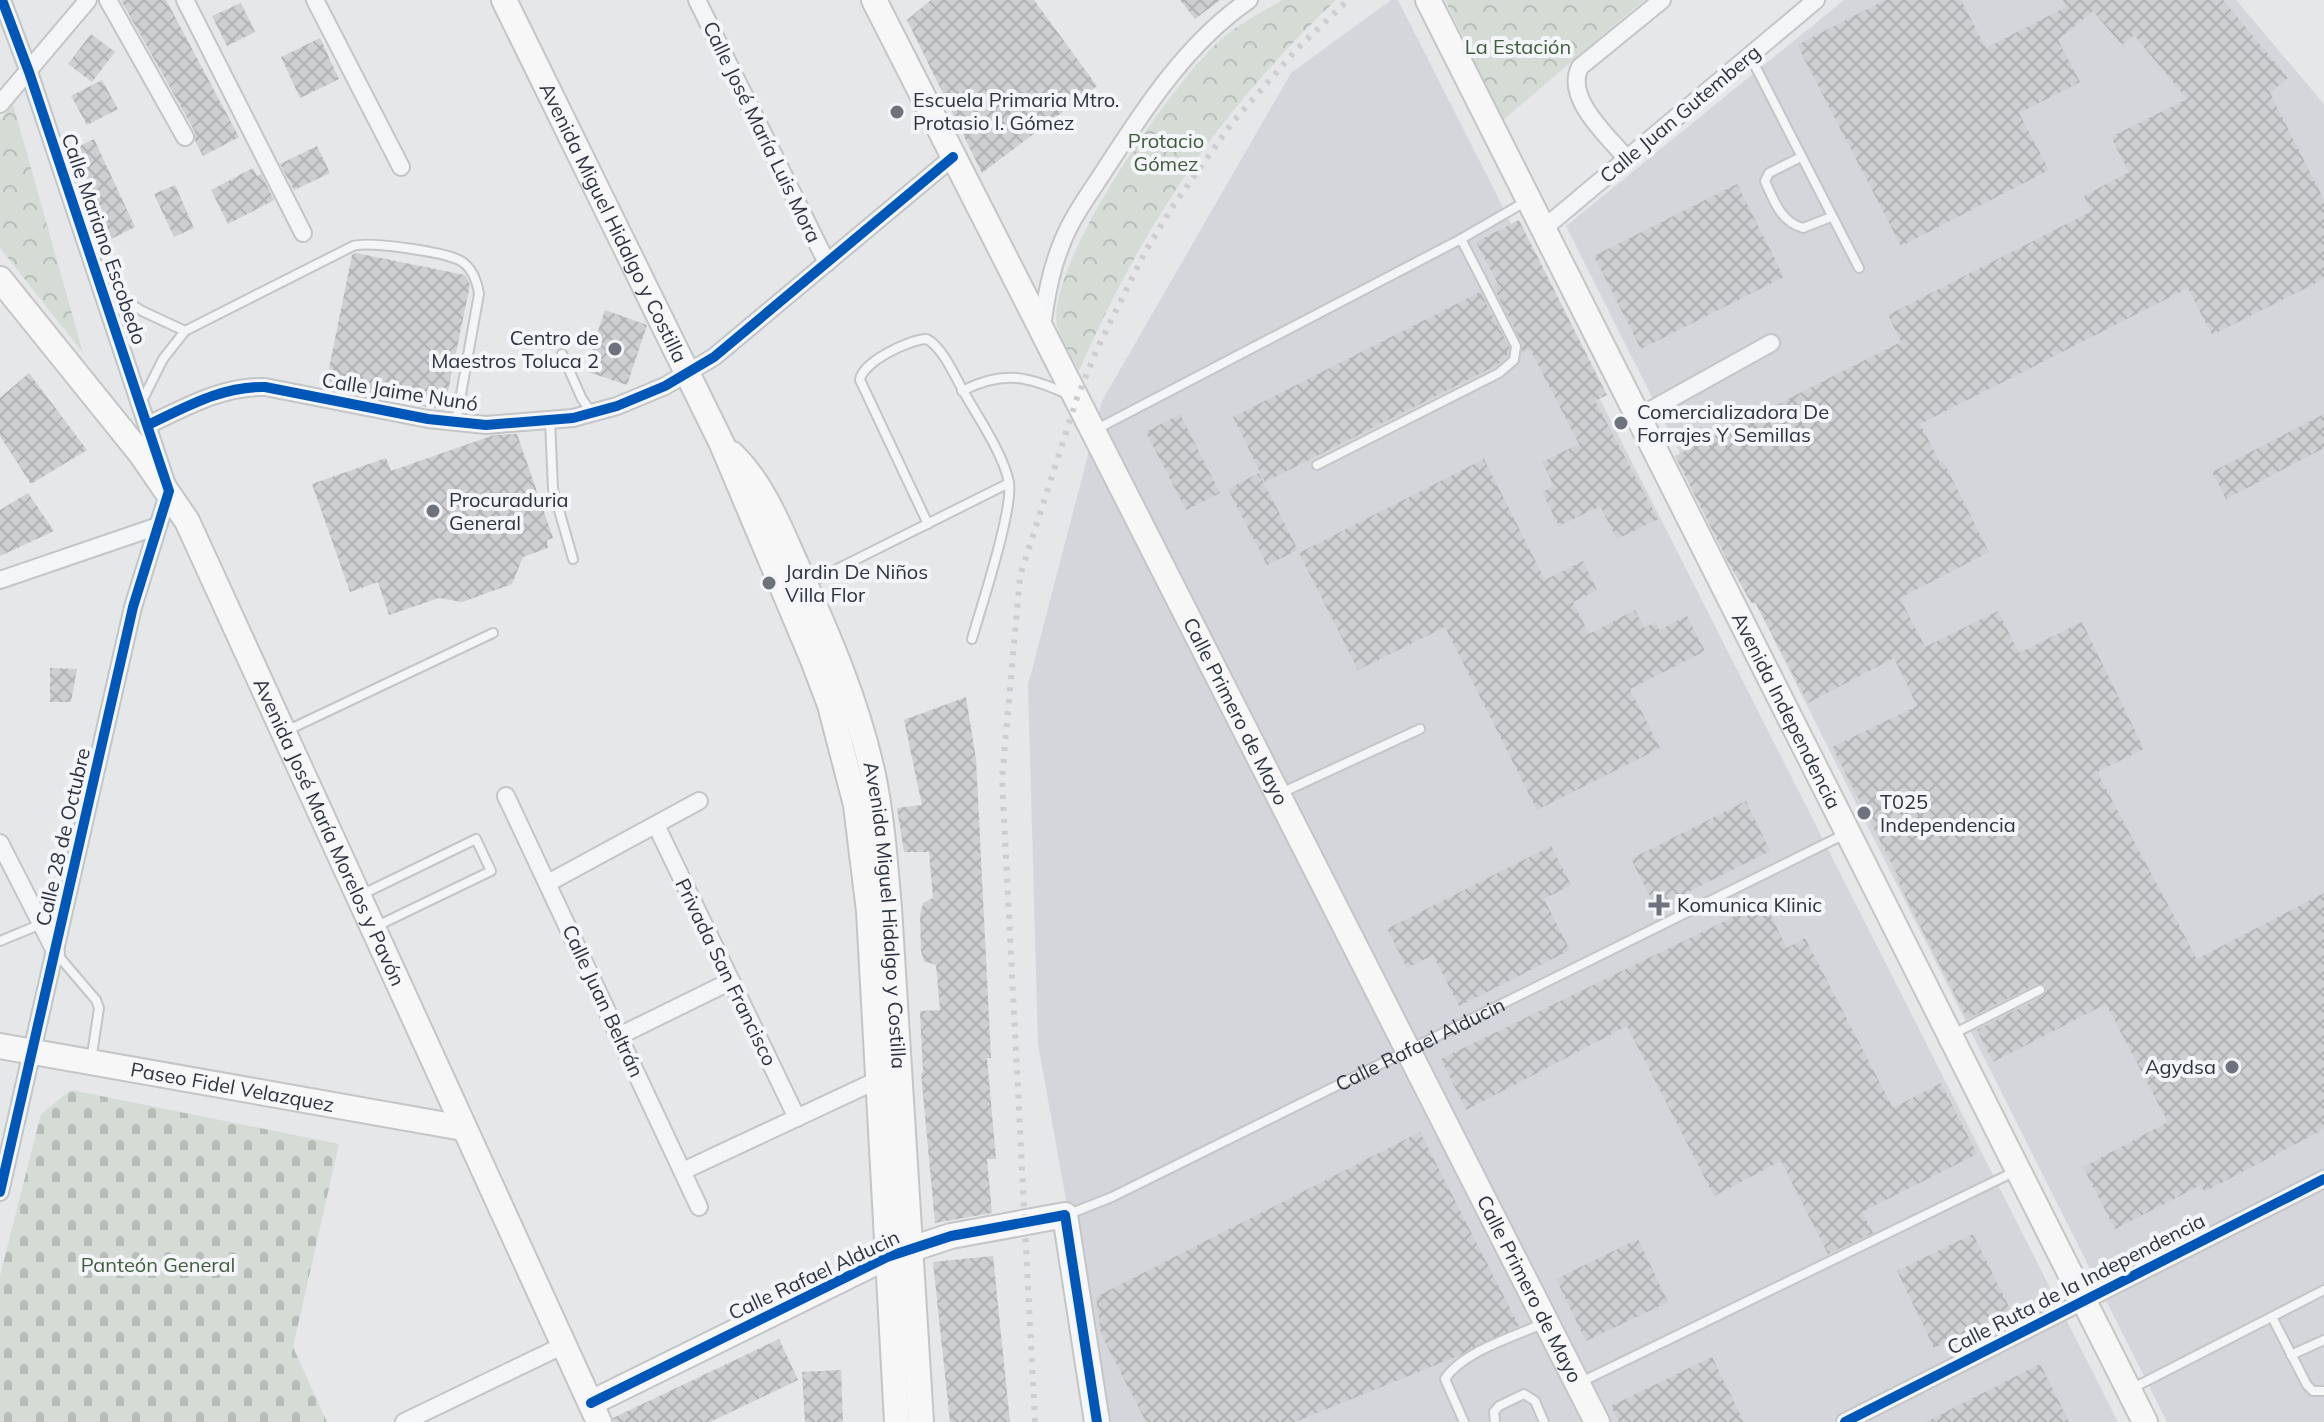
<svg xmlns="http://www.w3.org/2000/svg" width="2324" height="1422" font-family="Mulish,sans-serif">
  <defs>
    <pattern id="cemetery-stones" width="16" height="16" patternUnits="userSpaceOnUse" patternTransform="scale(2)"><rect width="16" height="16" fill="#d5dcd6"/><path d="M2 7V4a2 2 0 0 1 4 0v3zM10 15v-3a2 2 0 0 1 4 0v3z" fill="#b7bdb9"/></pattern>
    <pattern id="park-crowns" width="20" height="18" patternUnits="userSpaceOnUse" patternTransform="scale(2)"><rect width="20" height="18" fill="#d5dcd6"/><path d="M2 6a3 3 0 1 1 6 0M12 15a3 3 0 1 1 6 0" fill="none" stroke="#b7bdb9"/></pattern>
    <pattern id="building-cross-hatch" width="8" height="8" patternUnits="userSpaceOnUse" patternTransform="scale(2)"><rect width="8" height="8" fill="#cdcfd1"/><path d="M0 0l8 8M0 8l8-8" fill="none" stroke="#b0b2b5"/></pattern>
  </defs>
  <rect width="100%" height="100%" fill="#e5e7e9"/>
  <g fill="#d4d6dc">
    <path d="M1391 0H1398L2118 1422H1106L1038 1044 1028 685 1102 401 1291 73Z"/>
    <path d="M1844 0H2236L2324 104V1422H2167L1566 226Z"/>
  </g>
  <path fill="url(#cemetery-stones)" d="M71 1090 339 1144 293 1347 327 1422H0V1276L41 1114Z"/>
  <g fill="url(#park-crowns)">
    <path d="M1282 0H1336C1221 108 1142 226 1079 371 1072 357 1061 341 1057 327 1044 266 1177 75 1225 36 1242 22 1263 12 1282 0Z"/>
    <path d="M1445 0H1644L1503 120Z"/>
    <path d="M13 104 83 353 0 248V120Z"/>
  </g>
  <g fill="url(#building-cross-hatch)">
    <path d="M121 0H166L239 137 203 156 195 141V132Z"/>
    <path d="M931 0H1034L1097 86 982 173 907 20Z"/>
    <path d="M1180 0H1220L1195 19Z"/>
    <path d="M1885 0H1961L1986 48 2066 7 2063 0H2223L2288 78 2270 93 2324 200V279L2212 335 2188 288 1920 424 1940 462 1943 461 1989 552 1900 598 1925 647 1998 611 2019 653 2082 622 2144 749 2097 772 2197 959 2324 893V1129L2204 1192 2201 1185 2115 1229 2083 1167 2168 1122 2106 1004 1993 1062 1977 1030 2043 996 2047 991 2046 986 2037 984 1967 1019 1914 914 1896 877 1898 876 1832 747 1917 706 1894 658 1808 703 1755 602 1752 604 1729 564 1675 456 1901 342 1888 315 2092 211 2084 196 2129 172 2111 137 2187 99 2134 35 2122 45 2093 11 2058 40 2080 82 2019 113 2049 170 1901 246 1797 45Z"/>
    <path d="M241 3 255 32 227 46 212 16Z"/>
    <path d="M91 34 115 52 92 82 68 64Z"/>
    <path d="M320 38 339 79 300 98 281 57Z"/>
    <path d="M102 80 118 109 87 125 71 96Z"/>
    <path d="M94 139 135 227 107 241 97 223 105 219 73 149Z"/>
    <path d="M317 146 330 173 294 190 280 164Z"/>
    <path d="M253 168 257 176 261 174 274 200 228 224 211 190Z"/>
    <path d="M1737 184 1784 277 1641 349 1594 256Z"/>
    <path d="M175 185 194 228 174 237 154 194Z"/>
    <path d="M1519 220 1607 395 1595 401 1658 519 1617 539 1600 506 1559 526 1542 492 1554 486 1542 462 1579 444 1530 349 1522 353V343L1493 286 1498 284 1476 242Z"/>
    <path d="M356 253 465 275 467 278 470 285 444 410 325 388 352 255Z"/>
    <path d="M1480 292 1509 347 1507 356 1497 365 1265 482 1233 417Z"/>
    <path d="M605 310 647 325 627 385 585 371Z"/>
    <path d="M29 373 87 450 31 484 0 436V398Z"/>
    <path d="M1180 414 1220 493 1186 510 1146 432Z"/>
    <path d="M2324 414V448L2226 499 2212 472Z"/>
    <path d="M517 434 553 538 547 540 548 548 523 557 512 584 462 602 439 598 389 615 378 582 350 592 312 484 386 458 391 471 494 435Z"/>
    <path d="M1484 459 1545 580 1583 561 1597 590 1573 602 1589 634 1635 610 1644 628 1656 622 1659 630 1687 616 1705 651 1630 689 1660 748 1537 810 1445 627 1358 670 1299 553Z"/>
    <path d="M1259 473 1298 550 1267 565 1228 489Z"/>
    <path d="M28 493 54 531 0 556V510Z"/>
    <path d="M50 668 77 669 71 702H50Z"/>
    <path d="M966 697 976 759 991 1058H987L996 1159H987L992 1213 935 1223 921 1073H923L920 1011 940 1010 936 965 924 961 921 951 920 915 923 903 933 898 929 852H904L897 808 922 805 904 720Z"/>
    <path d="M1746 801 1770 851 1656 908 1631 859Z"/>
    <path d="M1551 846 1571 885 1544 899 1570 950 1459 1006 1433 955 1407 968 1387 929Z"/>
    <path d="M1764 902 1787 948 1805 938 1893 1108 1941 1083 1977 1154 1862 1212 1873 1233 1828 1254 1781 1161 1714 1196 1627 1026 1466 1110 1441 1059Z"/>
    <path d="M1420 1132 1519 1326 1460 1355 1295 1422H1146L1101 1334 1096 1297Z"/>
    <path d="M1973 1234 2011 1311 1934 1348 1897 1271Z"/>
    <path d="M1638 1239 1668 1302 1586 1341 1556 1279Z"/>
    <path d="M993 1256 1010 1422H950L933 1262Z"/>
    <path d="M779 1339 798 1380 710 1422H614L613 1418Z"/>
    <path d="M1712 1357 1744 1422H1619L1611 1406Z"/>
    <path d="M2040 1364 2069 1422H1926Z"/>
    <path d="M841 1370 843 1422H805L802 1372Z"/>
  </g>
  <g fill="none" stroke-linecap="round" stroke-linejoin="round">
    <g stroke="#c3c5c7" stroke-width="12">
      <g id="lane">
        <path d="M1750 56 1859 268"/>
        <path d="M1801 157 1769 173 1765 181C1774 201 1781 222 1803 228L1831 217"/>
        <path d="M1461 239 1525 202"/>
        <path d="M104 286 142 311 185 331"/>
        <path d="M562 354 582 399 592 413"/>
        <path d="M962 391C1003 370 1029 376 1069 395"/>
        <path d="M142 401 163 359 185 331 353 246C370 241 445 252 461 261 472 268 477 281 479 294L456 422"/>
        <path d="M550 421 553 489 573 559"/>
        <path d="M1095 430 1461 239 1516 346 1514 360 1499 373 1317 465"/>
        <path d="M928 524 860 380C862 362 910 339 927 339 944 349 955 377 965 394 979 419 1004 455 1009 483 1013 511 981 607 972 639"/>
        <path d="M809 583 1009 483"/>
        <path d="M286 731 493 633"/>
        <path d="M1279 794 1420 729"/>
        <path d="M361 895 476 839 491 871 377 926"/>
        <path d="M0 941 41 924"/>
        <path d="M56 953 96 1000 99 1008 91 1061"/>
        <path d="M1953 1034 2040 990"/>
        <path id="s1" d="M1069 1214 1112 1197 1847 833"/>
        <path d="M2272 1317 2307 1385 2313 1391H2324"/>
        <path d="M2291 1355 2324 1340"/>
        <path d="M1579 1383 2016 1171"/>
        <path d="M2133 1388 2324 1290"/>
        <path d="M1464 1422 1445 1379C1462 1352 1513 1337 1542 1324"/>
        <path d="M1495 1422 1494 1412 1499 1406 1524 1394 1535 1401 1544 1422"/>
      </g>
    </g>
    <g stroke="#c3c5c7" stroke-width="20">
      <g id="street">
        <path d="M108 0 185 137"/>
        <path d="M185 0 303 233"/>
        <path d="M315 0 401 167"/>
        <path d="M697 0 827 263"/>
        <path d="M0 104 88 0"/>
        <path d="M1627 159C1608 136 1564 98 1580 67L1662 0"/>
        <path d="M1543 229 1816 0"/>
        <path d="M1042 326C1046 299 1050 273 1060 248 1070 219 1090 193 1106 168 1146 106 1188 42 1249 0"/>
        <path d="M1638 417 1771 343"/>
        <path d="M148 425C186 407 222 386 265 387L428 419 486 425 573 418 617 406 665 386 714 357 953 157"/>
        <path d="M0 580 158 526"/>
        <path d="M506 796 699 1207"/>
        <path d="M656 825 797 1118"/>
        <path d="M0 843 56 953"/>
        <path d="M548 883 699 801"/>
        <path d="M619 1036 731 981"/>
        <path d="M683 1171 884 1077"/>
        <path d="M0 1192 133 607 169 491 29 72 2 0"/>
        <path d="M404 1422 564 1345"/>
        <path d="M1845 1422 2324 1179"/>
      </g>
    </g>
    <g stroke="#c3c5c7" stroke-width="28">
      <g id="secondary">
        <path id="s2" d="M504 0 722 444 813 660 830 705 856 805 869 911 897 1422"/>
        <path id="s3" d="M874 0 1597 1422"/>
        <path id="s4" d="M1428 0 2145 1422"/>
        <path id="s5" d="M0 279 141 454 187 521 599 1422"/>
        <path id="s6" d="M732 454C763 484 779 526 796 564 827 633 857 701 873 775 882 818 885 863 889 908L921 1422"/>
        <path id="s7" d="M0 1046 463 1128"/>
        <path d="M591 1403 887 1257 951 1236 1065 1215 1097 1422"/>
      </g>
    </g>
    <use href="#lane" stroke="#f4f5f6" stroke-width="8"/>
    <use href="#street" stroke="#f4f5f6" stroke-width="16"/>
    <use href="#secondary" stroke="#f7f7f8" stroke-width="24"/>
    <path stroke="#cdced1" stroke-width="6" stroke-dasharray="4 8" stroke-linecap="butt" d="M1035 1422 1002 779 1020 576 1077 398 1097 349 1145 252 1173 206 1232 123 1296 50 1348 0"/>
    <g stroke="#f3f5f8" stroke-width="15">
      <g id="cycleway">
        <path d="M148 425C186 407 222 386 265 387L428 419 486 425 573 418 617 406 665 386 714 357 953 157"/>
        <path d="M0 1192 133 607 169 491 29 72 2 0"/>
        <path d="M591 1403 887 1257 951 1236 1065 1215 1097 1422"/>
        <path d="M1845 1422 2324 1179"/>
      </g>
    </g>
    <use href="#cycleway" stroke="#0057b8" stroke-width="10"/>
  </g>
  <g fill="#6d727c" stroke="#f3f5f8" stroke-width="3">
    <circle cx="897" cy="112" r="8"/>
    <circle cx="615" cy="349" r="8"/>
    <circle cx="1621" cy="423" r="8"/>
    <circle cx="433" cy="511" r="8"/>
    <circle cx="769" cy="583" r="8"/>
    <circle cx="1864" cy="813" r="8"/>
    <path d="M1655 893h8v8h8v8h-8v8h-8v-8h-8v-8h8z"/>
    <circle cx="2232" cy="1067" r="8"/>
  </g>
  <g text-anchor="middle" stroke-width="8" stroke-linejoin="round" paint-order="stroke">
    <g font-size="20" fill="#3f5c3c" stroke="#f3f5f8">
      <text x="1518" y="54">La Estación</text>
      <text x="1166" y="148">Protacio<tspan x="1166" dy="23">Gómez</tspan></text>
      <text x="158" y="1272">Panteón General</text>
    </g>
    <g font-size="20" fill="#2d3341" stroke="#f3f5f8" text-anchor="start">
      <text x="913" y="107">Escuela Primaria Mtro.<tspan x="913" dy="23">Protasio I. Gómez</tspan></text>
      <text x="599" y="345" text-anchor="end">Centro de<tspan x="599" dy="23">Maestros Toluca 2</tspan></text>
      <text x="1637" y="419">Comercializadora De<tspan x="1637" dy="23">Forrajes Y Semillas</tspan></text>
      <text x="449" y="507">Procuraduria<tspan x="449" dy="23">General</tspan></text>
      <text x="785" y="579">Jardin De Niños<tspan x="785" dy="23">Villa Flor</tspan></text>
      <text x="1880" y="809">T025<tspan x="1880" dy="23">Independencia</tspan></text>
      <text x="1677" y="912">Komunica Klinic</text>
      <text x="2216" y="1074" text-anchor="end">Agydsa</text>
    </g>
    <g font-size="20" fill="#2d3341" stroke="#f3f5f8">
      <text transform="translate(1680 114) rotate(-40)" y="7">Calle Juan Gutemberg</text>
      <text transform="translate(762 132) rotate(64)" y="7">Calle José María Luis Mora</text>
      <text dy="7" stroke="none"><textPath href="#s2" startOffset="248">Avenida Miguel Hidalgo y Costilla</textPath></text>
      <text transform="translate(104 239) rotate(71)" y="7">Calle Mariano Escobedo</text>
      <text transform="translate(400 392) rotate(9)" y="7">Calle Jaime Nunó</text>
      <text dy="7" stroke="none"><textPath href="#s3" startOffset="798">Calle Primero de Mayo</textPath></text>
      <text dy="7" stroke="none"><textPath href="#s4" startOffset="796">Avenida Independencia</textPath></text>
      <text dy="7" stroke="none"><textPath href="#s5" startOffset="648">Avenida José María Morelos y Pavón</textPath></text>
      <text transform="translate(63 837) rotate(-77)" y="7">Calle 28 de Octubre</text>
      <text dy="7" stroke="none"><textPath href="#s6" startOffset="494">Avenida Miguel Hidalgo y Costilla</textPath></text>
      <text transform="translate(726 972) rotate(64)" y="7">Privada San Francisco</text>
      <text transform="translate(603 1001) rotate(65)" y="7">Calle Juan Beltrán</text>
      <text dy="7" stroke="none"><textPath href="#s1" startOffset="390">Calle Rafael Alducin</textPath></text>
      <text dy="7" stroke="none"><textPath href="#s7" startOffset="236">Paseo Fidel Velazquez</textPath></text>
      <text transform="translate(814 1275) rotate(-25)" y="7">Calle Rafael Alducin</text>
      <text transform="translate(2076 1284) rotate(-27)" y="7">Calle Ruta de la Independencia</text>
      <text dy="7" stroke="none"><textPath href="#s3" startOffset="1446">Calle Primero de Mayo</textPath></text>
    </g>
  </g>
</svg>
